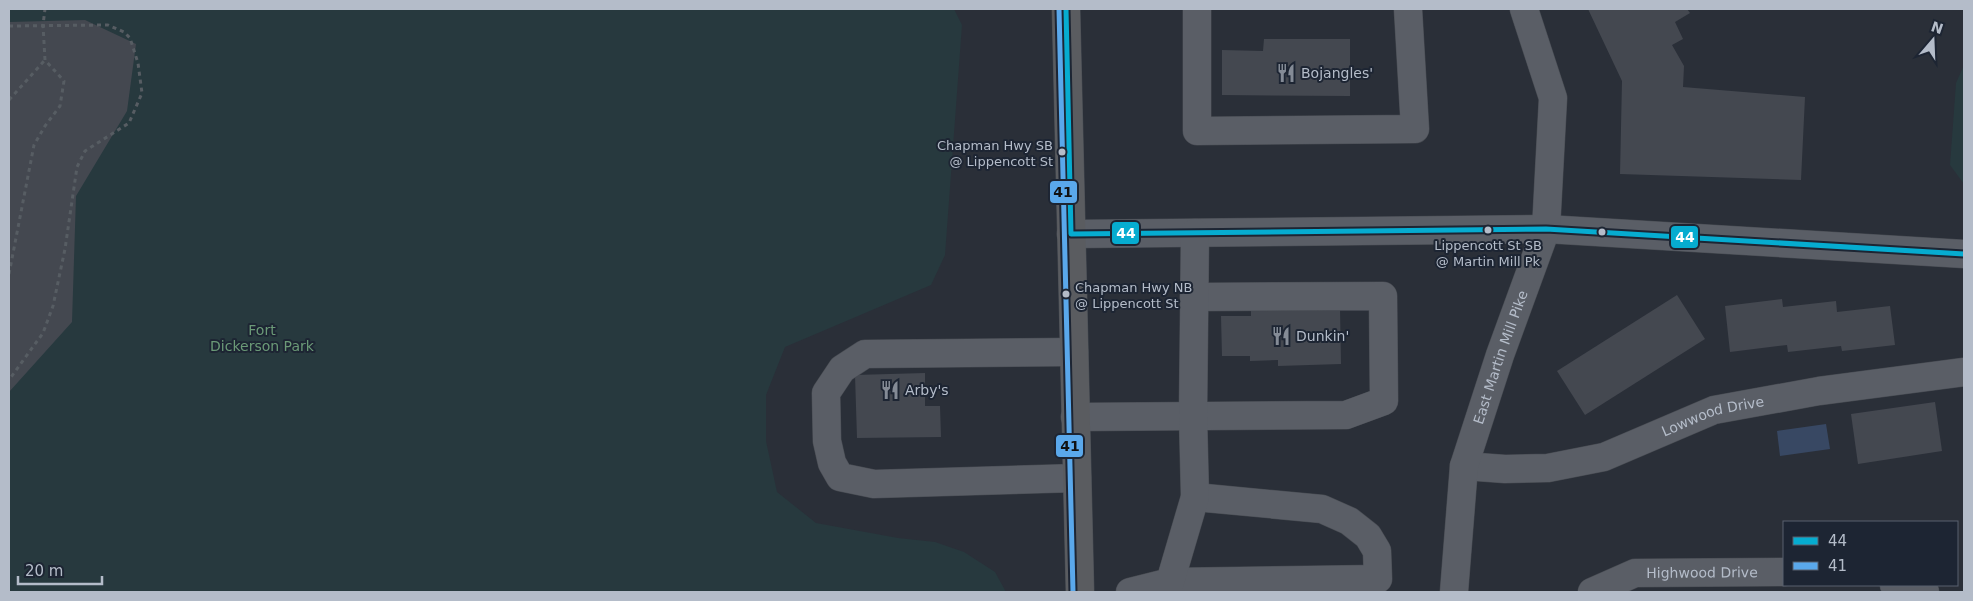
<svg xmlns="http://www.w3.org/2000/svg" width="1973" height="601" font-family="'DejaVu Sans',sans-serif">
  <rect width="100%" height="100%" fill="#2a2f38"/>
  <g fill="#27393e">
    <path d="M9 9H954L962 25 945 255 931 285 785 347 766 395V441L777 492 816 523 898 538 935 542 964 552 995 572 1006 592H9Z"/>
    <path d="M1964 65V184L1950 165 1956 83Z"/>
  </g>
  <path fill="#384863" d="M1826 424 1830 449 1780 456 1777 431Z"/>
  <g fill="#444850">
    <path d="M1588 9H1687L1690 13 1675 22 1683 39 1672 45 1684 66 1683 87 1805 97 1801 180 1620 174 1622 81Z"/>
    <path d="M85 20 136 44 127 111 76 196 72 322 9 392V22Z"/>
    <path d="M1264 39H1350V96L1222 95V50L1263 51Z"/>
    <path d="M1677 295 1705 339 1585 415 1557 371Z"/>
    <path d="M1782 299 1783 307 1836 301 1837 312 1890 306 1895 345 1842 351 1841 346 1788 352 1787 345 1730 352 1725 306Z"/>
    <path d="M1340 308 1341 364 1278 366V360L1250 361V356H1222L1221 316H1251V310Z"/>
    <path d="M925 373V406H940L941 437 857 438 855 375Z"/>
    <path d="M1935 402 1942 451 1858 464 1851 414Z"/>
  </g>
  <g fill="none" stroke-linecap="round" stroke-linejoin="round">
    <g stroke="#464a51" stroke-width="29">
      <g id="minor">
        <path d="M1197 9V131L1415 129 1408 9"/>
        <path d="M1071 234 1546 229 1964 254"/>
        <path d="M1074 352 865 354 842 369 826 393 827 441 832 463 840 477 874 484 1077 478"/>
        <path d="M1075 417 1346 415 1384 401 1383 296 1194 297"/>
        <path id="s1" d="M1464 466 1505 469 1548 468 1604 457 1714 410 1819 391 1964 372"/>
        <path d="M1170 582 1378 579 1377 551 1368 536 1349 521 1322 509 1195 497"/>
        <path d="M1894 585 1925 592"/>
        <path d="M1130 592 1170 582 1195 497 1193 416 1195 233"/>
        <path id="s2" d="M1454 592 1464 466 1500 355 1546 229 1553 98 1524 9"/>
        <path id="s3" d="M1592 592 1635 573 1784 572"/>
      </g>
    </g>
    <g stroke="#474c53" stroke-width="29">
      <path id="highway" d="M1066 9 1080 592"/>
    </g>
    <g stroke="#575d63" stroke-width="3" stroke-dasharray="4 4" stroke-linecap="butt">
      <path d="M9 26 108 25 124 32 130 38 138 63 142 93 129 123 85 151 77 167 65 249 53 306 43 333 9 380"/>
      <path d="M9 100 45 60"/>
      <path d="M9 274 34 145 45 126 60 106 64 81 45 60 43 25 45 9"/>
    </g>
    <use href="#minor" stroke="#5a5e66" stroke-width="28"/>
    <use href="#highway" stroke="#5a5c60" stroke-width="28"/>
    <g stroke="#1d2533" stroke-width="9">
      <path id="bus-1" d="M1066 9 1071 234 1546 229 1964 254"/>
    </g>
    <g stroke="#1d2533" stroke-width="9">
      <path id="bus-2" d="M1059 9 1073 592"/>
    </g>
    <use href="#bus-1" stroke="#06acd0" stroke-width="5"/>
    <use href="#bus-2" stroke="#5aa8eb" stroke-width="5"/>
  </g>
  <defs>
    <g id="restaurant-bare" transform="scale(1.5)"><path d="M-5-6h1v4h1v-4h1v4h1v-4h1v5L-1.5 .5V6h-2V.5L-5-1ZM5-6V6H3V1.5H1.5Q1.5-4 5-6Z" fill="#848b96" stroke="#1d2533" stroke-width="2.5" paint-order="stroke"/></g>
  </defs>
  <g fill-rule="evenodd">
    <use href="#restaurant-bare" x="1286" y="73"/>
    <use href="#restaurant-bare" x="1281" y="336"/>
    <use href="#restaurant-bare" x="890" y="390"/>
  </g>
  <g fill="#b4bcc9" stroke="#1d2533" stroke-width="2">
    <circle cx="1062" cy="152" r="4.5"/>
    <circle cx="1488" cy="230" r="4.5"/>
    <circle cx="1602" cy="232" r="4.5"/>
    <circle cx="1066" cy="294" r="4.5"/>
  </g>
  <g text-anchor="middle" stroke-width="4" stroke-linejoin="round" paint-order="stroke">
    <g font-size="13" fill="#b4bcc9" stroke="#1d2533" text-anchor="end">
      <text x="1053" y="150">Chapman Hwy SB<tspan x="1053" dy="16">@ Lippencott St</tspan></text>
      <text x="1488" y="250" text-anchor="middle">Lippencott St SB<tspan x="1488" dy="16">@ Martin Mill Pk</tspan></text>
      <text x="1075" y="292" text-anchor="start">Chapman Hwy NB<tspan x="1075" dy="16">@ Lippencott St</tspan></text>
    </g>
    <g font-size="14" fill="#b4bcc9" stroke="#1d2533" text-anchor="start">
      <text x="1301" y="78">Bojangles'</text>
      <text x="1296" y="341">Dunkin'</text>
      <text x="905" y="395">Arby's</text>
    </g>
    <g font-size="14" fill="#6b9a77" stroke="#1d2533">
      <text x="262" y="335">Fort<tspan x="262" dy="16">Dickerson Park</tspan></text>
    </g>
    <g font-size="14" fill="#b4bcc9" stroke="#1d2533">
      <text dy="5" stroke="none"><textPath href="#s2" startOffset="241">East Martin Mill Pike</textPath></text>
      <text dy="5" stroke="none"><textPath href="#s1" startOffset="258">Lowwood Drive</textPath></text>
      <text dy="5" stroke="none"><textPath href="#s3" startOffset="114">Highwood Drive</textPath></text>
    </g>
  </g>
  <g stroke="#1d2533" stroke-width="2">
    <rect x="1049" y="180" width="29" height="24" rx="5" fill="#5aa8eb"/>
    <rect x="1111" y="221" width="29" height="24" rx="5" fill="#06acd0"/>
    <rect x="1670" y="225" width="29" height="24" rx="5" fill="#06acd0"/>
    <rect x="1055" y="434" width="29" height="24" rx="5" fill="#5aa8eb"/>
  </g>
  <g font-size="14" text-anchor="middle" font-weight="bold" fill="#fff">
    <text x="1126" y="238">44</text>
    <text x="1685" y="242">44</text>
  </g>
  <g font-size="14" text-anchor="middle" font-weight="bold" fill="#111">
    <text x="1063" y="197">41</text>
    <text x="1070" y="451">41</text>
  </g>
  <rect width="1973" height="601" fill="none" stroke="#b4bcc9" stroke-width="20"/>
  <rect x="1783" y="521" width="175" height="65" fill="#1d2533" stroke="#59616f"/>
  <rect x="1793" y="537" width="25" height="8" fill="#06acd0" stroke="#59616f"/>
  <text x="1828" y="546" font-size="15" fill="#b4bcc9">44</text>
  <rect x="1793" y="562" width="25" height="8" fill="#5aa8eb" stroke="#59616f"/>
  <text x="1828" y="571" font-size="15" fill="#b4bcc9">41</text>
  <g transform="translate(1933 40) rotate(19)" stroke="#1d2533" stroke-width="4" paint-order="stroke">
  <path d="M0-4L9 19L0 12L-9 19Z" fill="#b4bcc9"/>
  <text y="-8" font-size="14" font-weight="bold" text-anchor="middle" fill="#b4bcc9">N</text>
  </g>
  <path d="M18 576v8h84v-8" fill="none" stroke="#b4bcc9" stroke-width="2.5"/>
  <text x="25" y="576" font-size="15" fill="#b4bcc9" stroke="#1d2533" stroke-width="4" paint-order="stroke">20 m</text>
</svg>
